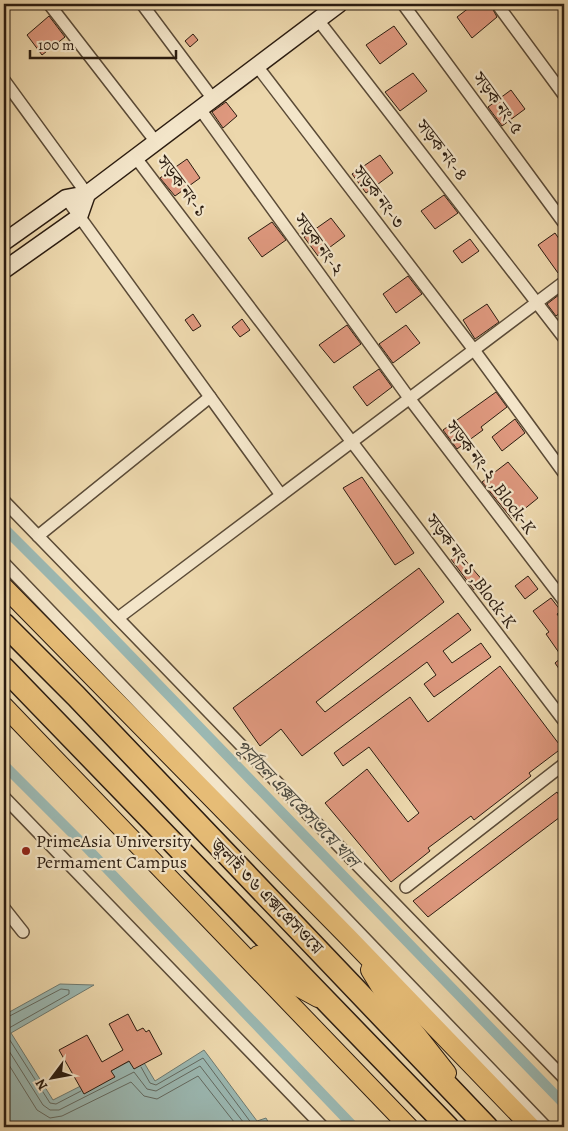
<svg xmlns="http://www.w3.org/2000/svg" width="568" height="1131" font-family="Alegreya,'Noto Serif Bengali',serif">
  <rect width="100%" height="100%" fill="#ecd7ac"/>
  <filter id="stains"><feTurbulence type="fractalNoise" baseFrequency=".004" numOctaves="4"/><feColorMatrix values="0 0 0 0 .2 0 0 0 0 .09 0 0 0 0 .02 0 0 0 .5 -.17"/></filter>
  <radialGradient id="worn" r=".72"><stop offset=".6" stop-color="#630" stop-opacity="0"/><stop offset="1" stop-color="#630" stop-opacity=".3"/></radialGradient>
  <path fill="#9bb8b2" stroke="#6e7a71" d="M60 984 94 985 11 1033 53 1100 140 1056 155 1081 204 1050 257 1121 266 1118 271 1127H4V1015Z"/>
  <g fill="none" stroke-linecap="round" stroke-linejoin="round">
    <g stroke="#636a61" stroke-width="1">
      <path d="M4 1019 61 989 69 990V994L9 1028 6 1034 50 1103 56 1104 81 1091"/>
      <path d="M4 1043 43 1105 50 1110H59L134 1072 147 1089 156 1091 200 1066 247 1127"/>
      <path d="M4 1057 37 1110 50 1118 62 1116 131 1082 144 1096 157 1099 198 1076 238 1127"/>
      <path d="M141 1067 150 1083 156 1085 203 1058 252 1124 257 1126 263 1125 266 1127"/>
    </g>
    <g stroke="#9bb8b2" stroke-width="10">
      <path d="M4 528 95 619 564 1104"/>
      <path d="M4 765 86 847 354 1127"/>
    </g>
  </g>
  <g fill="#de987e" stroke="#2b1c10">
    <path d="M474 4H490L497 17 472 38 457 17Z"/>
    <path d="M49 16 65 37 42 55 27 35Z"/>
    <path d="M394 26 407 44 380 64 366 45Z"/>
    <path d="M193 34 198 40 190 47 185 41Z"/>
    <path d="M413 73 427 91 400 111 385 92Z"/>
    <path d="M511 90 525 109 502 126 488 107Z"/>
    <path d="M226 102 237 116 223 128 212 112Z"/>
    <path d="M380 155 393 173 366 193 352 174Z"/>
    <path d="M187 159 200 178 175 196 160 178Z"/>
    <path d="M444 195 458 213 435 229 421 211Z"/>
    <path d="M331 218 345 236 318 256 304 237Z"/>
    <path d="M272 222 286 240 262 257 248 238Z"/>
    <path d="M555 233 564 246V269L558 273 538 245Z"/>
    <path d="M470 239 479 251 462 263 453 251Z"/>
    <path d="M408 276 422 294 396 313 383 294Z"/>
    <path d="M564 291V310L556 316 547 304Z"/>
    <path d="M487 304 499 322 475 339 463 320Z"/>
    <path d="M193 314 201 326 193 331 185 320Z"/>
    <path d="M242 319 250 330 240 337 232 327Z"/>
    <path d="M347 325 361 344 334 363 319 345Z"/>
    <path d="M406 325 420 343 393 363 379 344Z"/>
    <path d="M379 369 392 387 367 406 353 387Z"/>
    <path d="M496 392 507 407 481 427 483 430 457 449 443 430Z"/>
    <path d="M515 419 525 433 502 451 492 437Z"/>
    <path d="M508 462 538 498 512 519 482 482Z"/>
    <path d="M362 477 414 553 395 565 343 488Z"/>
    <path d="M459 553 484 582 474 590 451 559Z"/>
    <path d="M419 568 444 602 316 702 325 712 458 613 471 630 443 651 452 663 481 643 491 657 434 697 424 684 436 675 427 662 302 756 281 729 260 746 233 708Z"/>
    <path d="M528 576 538 589 525 599 515 586Z"/>
    <path d="M551 598 561 611 557 614 564 624V676L555 663 562 657 546 634 549 632 533 611Z"/>
    <path d="M500 666 562 748 529 773 531 776 474 820 471 816 428 848 430 851 391 882 325 803 367 769 408 822 419 813 369 747 343 766 334 753 410 697 428 722Z"/>
    <path d="M557 792 564 803V814L428 917 413 901Z"/>
    <path d="M128 1014 137 1031 143 1028 146 1032 149 1030 162 1054 134 1069 129 1061 111 1071 115 1077 84 1094 59 1050 87 1035 102 1062 123 1050 109 1024Z"/>
  </g>
  <g fill="none" stroke-linecap="round" stroke-linejoin="round">
    <g stroke="#5b4b37" stroke-width="14">
      <g id="street">
        <path d="M49 4 156 142"/>
        <path d="M142 4 213 99"/>
        <path d="M403 4 564 223"/>
        <path d="M497 4 564 95"/>
        <path d="M318 20 564 338"/>
        <path d="M257 66 474 350 564 473"/>
        <path d="M4 80 87 194"/>
        <path d="M200 109 409 398 564 601"/>
        <path d="M136 158 564 721"/>
        <path d="M66 198 281 495"/>
        <path d="M4 501 564 1078"/>
        <path d="M38 536 210 397"/>
        <path d="M4 563 546 1127"/>
        <path d="M118 618 564 282"/>
        <path d="M4 797 323 1127"/>
        <path d="M406 887 564 764"/>
        <path d="M4 908 23 932"/>
      </g>
    </g>
    <g stroke="#2b1c10" stroke-width="19">
      <g id="secondary">
        <path d="M4 242 66 198 87 194 339 4"/>
        <path d="M4 270 79 217 87 194"/>
      </g>
    </g>
    <g stroke="#2b1c10" stroke-width="20">
      <g id="primary">
        <path d="M4 587 347 936 531 1127"/>
        <path d="M4 706 409 1127"/>
        <path d="M258 955 296 986 318 998"/>
        <path d="M370 970 384 993 447 1073"/>
      </g>
    </g>
    <g stroke="#2b1c10" stroke-width="24">
      <g id="highway">
        <path d="M4 624 76 696 487 1127"/>
        <path d="M4 668 448 1127"/>
      </g>
    </g>
    <use href="#street" stroke="#f3e5c9" stroke-width="11"/>
    <use href="#secondary" stroke="#f3e5c9" stroke-width="16"/>
    <use href="#primary" stroke="#e6bc76" stroke-width="18"/>
    <use href="#highway" stroke="#e6bc76" stroke-width="21"/>
  </g>
  <circle fill="#8f2418" stroke="#f3e5c9" stroke-width="2" cx="26" cy="851" r="5"/>
  <g text-anchor="middle" stroke-width="4.5" stroke-linejoin="round" paint-order="stroke">
    <g font-size="18" fill="#2b1c10" stroke="#f3e5c9">
      <text transform="translate(498 103) rotate(54)" y="6">সড়ক নং-৫</text>
      <text transform="translate(442 150) rotate(52)" y="6">সড়ক নং-৪</text>
      <text transform="translate(182 186) rotate(53)" y="6">সড়ক নং-১</text>
      <text transform="translate(379 197) rotate(53)" y="6">সড়ক নং-৩</text>
      <text transform="translate(319 244) rotate(54)" y="6">সড়ক নং-২</text>
      <text transform="translate(491 477) rotate(53)" y="6">সড়ক নং-২ ,Block-K</text>
      <text transform="translate(471 571) rotate(53)" y="6">সড়ক নং-১ ,Block-K</text>
      <text transform="translate(267 896) rotate(46)" y="6">জুলাই ৩৬ এক্সপ্রেসওয়ে</text>
    </g>
    <g font-size="18" fill="#2b1c10" stroke="#f3e5c9" text-anchor="start">
      <text x="36" y="847">PrimeAsia University<tspan x="36" dy="21">Permament Campus</tspan></text>
    </g>
    <g font-size="19" font-style="italic" fill="#4d4b41" stroke="#f3e5c9">
      <text transform="translate(298 803) rotate(46)" y="7">পূর্বাচল এক্সপ্রেসওয়ে খাল</text>
    </g>
  </g>
  <rect width="568" height="1131" fill="none" stroke="#ecd7ac" stroke-width="20"/>
  <rect x="5" y="5" width="558" height="1121" fill="none" stroke="#2b1c10" stroke-width="2.5"/>
  <rect x="10" y="10" width="548" height="1111" fill="none" stroke="#2b1c10"/>
  <g transform="translate(52 1078) rotate(238)" stroke="#f3e5c9" stroke-width="4" paint-order="stroke">
  <path d="M0-4L9 19L0 12L-9 19Z" fill="#2b1c10"/>
  <text y="-8" font-size="14" font-weight="bold" text-anchor="middle" fill="#2b1c10">N</text>
  </g>
  <path d="M30 50v8h146v-8" fill="none" stroke="#2b1c10" stroke-width="2.5"/>
  <text x="38" y="50" font-size="15" fill="#2b1c10" stroke="#f3e5c9" stroke-width="4" paint-order="stroke">100 m</text>
  <rect width="100%" height="100%" filter="url(#stains)"/>
  <rect width="100%" height="100%" fill="url(#worn)"/>
</svg>
